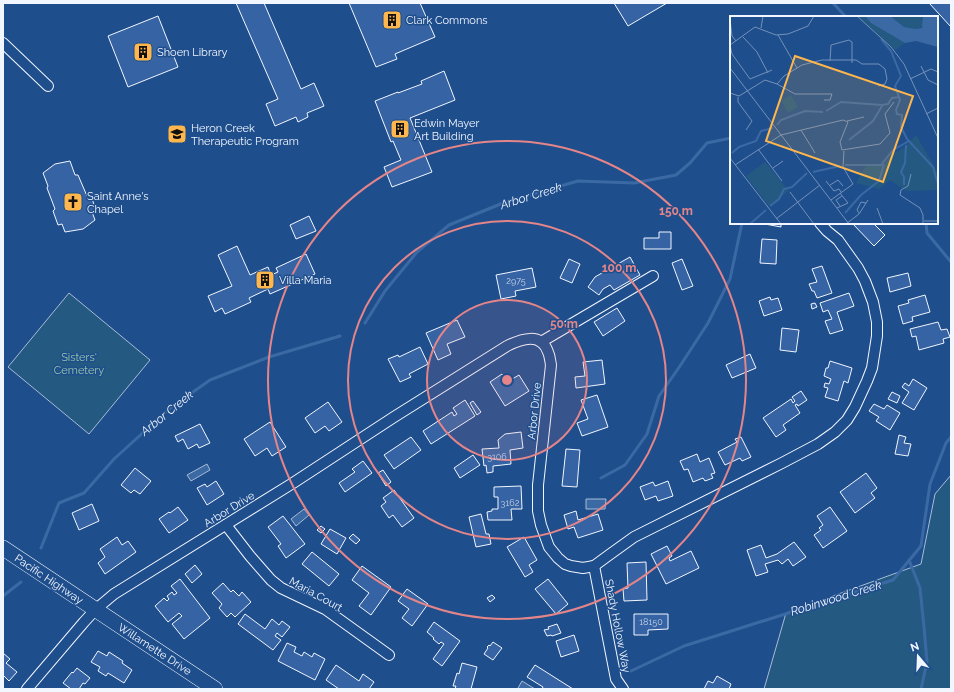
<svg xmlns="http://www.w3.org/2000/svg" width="954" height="692" font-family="Raleway,sans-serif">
  <rect width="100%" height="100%" fill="#1f4e8c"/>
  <g fill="#245a82" stroke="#a8bbd7">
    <path d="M69 293 150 360 89 434 8 367Z"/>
    <path d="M951 475V689H764L786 613 921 564 935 494Z"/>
  </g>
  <g fill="#3b69a3" stroke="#a8bbd7">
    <path d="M207 464 210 470 191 481 187 475Z"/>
    <path d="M586 499H606L605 509H586Z"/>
    <path d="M304 509 309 515 296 526 291 519Z"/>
    <path d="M522 681 535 689H519L518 688Z"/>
  </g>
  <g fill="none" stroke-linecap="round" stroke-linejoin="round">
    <g stroke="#3b69a3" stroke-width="3">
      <path d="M833 3 846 17"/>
      <path d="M926 223 927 233 951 262"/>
      <path d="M365 323 385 291 417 252 449 225 508 201 578 181 634 183 676 175 690 163 707 143 731 138"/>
      <path d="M601 478 625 465 647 434 659 396 680 366 708 323 730 279 742 223"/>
      <path d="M41 548 59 503 84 493 114 459 169 409 210 380 269 357 340 336"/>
      <path d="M909 560 920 588 924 627 927 662 921 689"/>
      <path d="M3 596 21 582"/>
      <path d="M631 671 684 646 744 627 893 580 921 546 930 484 946 443 951 437"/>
    </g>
  </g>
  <g fill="#3563a3" stroke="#f2f6ff">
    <path d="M236 3H264L301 89 314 83 324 106 307 113 308 117 298 122 296 117 275 126 266 104 278 99Z"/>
    <path d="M349 3H420L435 37 395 54 397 59 376 67Z"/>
    <path d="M614 3H667L628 26Z"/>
    <path d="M929 3H951V27Z"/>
    <path d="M158 16 178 67 128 87 108 36Z"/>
    <path d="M444 71 455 100 410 118 432 172 392 187 384 167 401 160 393 141 391 142 375 101 398 92V93L422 84 421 81Z"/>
    <path d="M70 161 75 175H78L87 196H91L96 210 92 212 95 220 83 229 65 232 62 224 58 225 53 211 55 209 47 188 48 186 43 173 55 164Z"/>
    <path d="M309 216 316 231 296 239 290 225Z"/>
    <path d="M765 223H781V227L765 224Z"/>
    <path d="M852 223H873L885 235 874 246Z"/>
    <path d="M659 232H671V249H644V238H659Z"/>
    <path d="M762 239 777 240 776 264 760 263Z"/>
    <path d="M237 246 250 275 268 267 271 275 278 272 276 268 306 254 315 274 270 294 268 289 249 298 251 302 225 314 222 308 215 312 208 296 232 286 218 255Z"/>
    <path d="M630 257 640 275 614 290 610 285 603 289 599 295 588 287 595 277Z"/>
    <path d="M569 259 580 264 572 283 560 278Z"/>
    <path d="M682 259 693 286 682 290 672 263Z"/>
    <path d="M822 266 832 293 817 298 814 291H812L809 284 817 282 812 269Z"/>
    <path d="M532 268 536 287 515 291 516 296 501 299 496 275Z"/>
    <path d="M908 273 911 286 890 292 887 278Z"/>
    <path d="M849 293 854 306 837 312 843 330 830 334 825 321 832 319 828 310 823 312 820 303Z"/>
    <path d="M925 295 930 312 912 317 913 321 903 324 898 306 909 303 908 300Z"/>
    <path d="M770 297 771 300 778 298 782 310 764 316 759 301Z"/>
    <path d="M815 303 817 307 812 309 811 304Z"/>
    <path d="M617 308 625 321 603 336 594 322Z"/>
    <path d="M457 320 465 337 447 344 451 354 438 360 426 333Z"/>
    <path d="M938 322 941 330 947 329 950 337 943 339 944 343 919 350 916 336 912 337 910 329Z"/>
    <path d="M782 328 799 330 796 352 780 350Z"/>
    <path d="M420 347 428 364 409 374 411 377 400 382 388 359 398 355 399 357Z"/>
    <path d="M750 354 756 368 732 378 726 365Z"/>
    <path d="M602 360 605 384 576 388 575 377 585 376 583 362Z"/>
    <path d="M830 361 852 368 848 383 844 381 838 401 825 397 828 388 824 387 825 383 829 384 831 379 824 376 826 368H828Z"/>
    <path d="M502 374 507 382 519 375 529 391 505 406 490 382Z"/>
    <path d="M913 379 927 388 914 410 902 403 909 392 902 387 905 383 909 386Z"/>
    <path d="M801 391 807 400 798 406 797 404 795 405 800 413 783 425 786 430 776 437 763 418 791 399 793 403 795 401 792 397Z"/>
    <path d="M892 392 900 396 897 403 888 399Z"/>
    <path d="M597 395 608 427 582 436 577 423 588 419 581 400Z"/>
    <path d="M465 400 475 416 431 444 423 431 452 412 454 416 457 414 453 408Z"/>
    <path d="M473 401 481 412 477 415 470 403Z"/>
    <path d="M328 402 342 422 329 431 325 426 315 433 305 418Z"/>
    <path d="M874 404 884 409 887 405 900 413 890 430 876 421 879 417 869 411Z"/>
    <path d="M270 422 286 447 272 456 267 448 255 456 244 439Z"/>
    <path d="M200 424 210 443 199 448 197 444 188 449 183 439 178 442 175 436Z"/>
    <path d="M521 432 523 448 510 450 511 464 493 466V472L487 473 486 465 484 466 482 449 499 448 498 440 505 434Z"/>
    <path d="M899 435 906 437 904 443 911 444 908 456 895 454Z"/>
    <path d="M411 437 421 450 394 469 384 455Z"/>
    <path d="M741 437 751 457 742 461 740 458 725 465 718 452 737 442 735 439Z"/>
    <path d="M566 449 580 450 577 487 562 486Z"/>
    <path d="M697 454 700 462 709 458 715 473 711 474 713 478 705 481 703 478 693 482 688 469 684 470 680 461Z"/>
    <path d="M473 455 480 465 460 478 454 468Z"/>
    <path d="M363 461 372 473 345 492 339 483 355 472 352 469Z"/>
    <path d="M135 468 151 481 140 494 134 490 131 493 121 485Z"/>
    <path d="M383 470 391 482 386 486 378 473Z"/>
    <path d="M866 473 877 488 871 493 875 498 855 513 840 492Z"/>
    <path d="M216 481 224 494 207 505 197 488 205 484 207 487Z"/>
    <path d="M668 481 673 496 658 501 656 496 645 500 640 487 653 482 655 486Z"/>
    <path d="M521 486 522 509H511L512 520H488L487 512 492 511V509H498V497H494V487Z"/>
    <path d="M394 490 414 518 402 527 393 515 389 518 381 506 386 502 383 498Z"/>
    <path d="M92 504 99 521 79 530 72 513Z"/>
    <path d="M178 507 188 520 169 533 159 519 169 512 170 513Z"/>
    <path d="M830 507 847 531 823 548 814 535 821 530 819 528 823 525 817 516Z"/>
    <path d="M576 511 578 520 598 514 603 530 578 538 574 527 568 529 564 515Z"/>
    <path d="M481 514 486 534H489L491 544 476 547 469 517Z"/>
    <path d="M283 516 305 544 286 558 278 546 281 544 268 527Z"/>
    <path d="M321 526 325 529 321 533 317 530Z"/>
    <path d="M330 529 346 538 337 554 321 544Z"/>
    <path d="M353 534 360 540 356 544 349 538Z"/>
    <path d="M117 537 122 545 128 541 136 552 105 574 98 563 105 557 100 549Z"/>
    <path d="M524 537 537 560 529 565 533 572 525 577 507 547Z"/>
    <path d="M794 542 806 557 793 566 788 559 782 564 778 560 765 564 768 572 756 576 747 550 761 545 766 558 777 554Z"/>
    <path d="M667 546 672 556 669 558 670 561 691 551 699 568 666 584 651 554Z"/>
    <path d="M312 552 339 574 329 586 302 564Z"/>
    <path d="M646 562 647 600 624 601 623 589 628 588 627 563Z"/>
    <path d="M195 565 202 574 192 583 185 574Z"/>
    <path d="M362 566 391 587 371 615 359 606 369 593 352 580Z"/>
    <path d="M180 579 210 618 184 639 172 624 182 616 179 613 168 622 155 606 164 598 167 601 169 599 167 596 172 592 174 595 177 593 171 586Z"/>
    <path d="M548 579 568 604 556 614 535 589Z"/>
    <path d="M223 583 231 592 233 590 239 596 242 592 251 602 235 617 231 613 227 617 219 608 222 604 212 593Z"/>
    <path d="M407 589 428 604 412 626 402 618 409 609 398 601Z"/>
    <path d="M492 595 495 598 490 602 487 598Z"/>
    <path d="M245 614 265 629 272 619 279 625 282 621 290 627 282 637 277 633 275 636 281 640 273 650 238 624Z"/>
    <path d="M634 614H668V629L648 630V635H634Z"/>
    <path d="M434 622 460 641 442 666 433 659 444 644 441 642 439 644 433 639 434 638 427 632Z"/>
    <path d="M557 624 561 633 552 636 551 635 547 636 544 630 549 629 548 627Z"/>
    <path d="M574 635 579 651 561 657 556 641Z"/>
    <path d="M493 642 502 648 493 660 484 654 488 648 487 647 489 645 490 646Z"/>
    <path d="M287 643 296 647 294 652 302 656 304 652 312 657 314 653 325 659 315 680 278 661Z"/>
    <path d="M98 651 107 656 109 652 123 661 122 663 132 670 124 683 108 673 106 676 98 671 100 667 91 662Z"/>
    <path d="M3 653 10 659 6 663 17 672 9 681 3 675Z"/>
    <path d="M462 663 477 667 471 689H455L456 686H453L457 673 459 674Z"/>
    <path d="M336 665 359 681 363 674 374 682 369 689H339L326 680Z"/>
    <path d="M535 665 573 689H542L543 687 527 677Z"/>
    <path d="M77 668 90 678 85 684 83 683 79 689H71L63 683 72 672 73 673Z"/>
    <path d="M717 676 731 684 729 689H704L708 681 713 683Z"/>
  </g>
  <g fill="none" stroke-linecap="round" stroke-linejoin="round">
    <g stroke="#f2f6ff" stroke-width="12">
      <g id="minor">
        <path d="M3 43 48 86"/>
        <path d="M541 342 653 276"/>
        <path d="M226 525 250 556 271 580 281 588 325 609 389 655"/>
        <path d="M594 566 616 679 623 689"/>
        <path d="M27 689 84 622 95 610 114 594 293 483 394 417 507 346C521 339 541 332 548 352 550 356 550 360 551 365L538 485V511L541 525 549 547 558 558 565 564 571 566 583 568 594 566 609 555 634 537 782 463 818 444 835 432 847 420 855 407 867 381 872 368 877 336V322L873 302 865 281 858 268 838 240 827 231 820 223"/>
      </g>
    </g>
    <g stroke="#f2f6ff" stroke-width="16">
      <path id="primary" d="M3 548 215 689"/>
    </g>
    <use href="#minor" stroke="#1f4e8c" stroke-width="10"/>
    <use href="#primary" stroke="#1f4e8c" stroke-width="15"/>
  </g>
  <circle cx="507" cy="380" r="80" fill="#e38589" fill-opacity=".12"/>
  <g fill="none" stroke="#e38589" stroke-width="2">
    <circle cx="507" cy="380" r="80"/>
    <circle cx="507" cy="380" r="159"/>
    <circle cx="507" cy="380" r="239"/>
  </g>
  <defs>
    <g id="building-square" transform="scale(1)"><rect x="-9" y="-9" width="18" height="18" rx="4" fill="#ffb74d" stroke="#1f4e8c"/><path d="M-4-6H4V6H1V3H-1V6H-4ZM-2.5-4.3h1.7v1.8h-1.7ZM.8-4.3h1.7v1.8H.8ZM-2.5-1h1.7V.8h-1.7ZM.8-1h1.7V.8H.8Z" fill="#111"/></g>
    <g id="school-square" transform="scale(1)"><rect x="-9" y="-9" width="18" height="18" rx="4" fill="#ffb74d" stroke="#1f4e8c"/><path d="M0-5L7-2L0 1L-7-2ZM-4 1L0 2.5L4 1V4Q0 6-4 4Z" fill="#111"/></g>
    <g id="church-square" transform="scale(1)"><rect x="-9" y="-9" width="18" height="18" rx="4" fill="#ffb74d" stroke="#1f4e8c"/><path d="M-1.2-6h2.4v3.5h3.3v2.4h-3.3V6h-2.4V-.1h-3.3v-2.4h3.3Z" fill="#111"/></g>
  </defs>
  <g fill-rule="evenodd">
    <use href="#building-square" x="392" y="20"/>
    <use href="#building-square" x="143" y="52"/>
    <use href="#building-square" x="400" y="129"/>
    <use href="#school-square" x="177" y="134"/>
    <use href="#church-square" x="73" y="202"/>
    <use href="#building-square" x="265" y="280"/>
  </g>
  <g text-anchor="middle" stroke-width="3" stroke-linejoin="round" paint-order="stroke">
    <g font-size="9" fill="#c3d1e8">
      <text x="516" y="284">2975</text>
      <text x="497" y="460">3106</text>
      <text x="510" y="506">3162</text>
      <text x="651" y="625">18150</text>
    </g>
    <g font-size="11" fill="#f2f6ff" stroke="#1f4e8c" text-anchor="start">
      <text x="406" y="24">Clark Commons</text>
      <text x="157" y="56">Shoen Library</text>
      <text x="414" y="127">Edwin Mayer<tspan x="414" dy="13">Art Building</tspan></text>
      <text x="191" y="132">Heron Creek<tspan x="191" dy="13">Therapeutic Program</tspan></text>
      <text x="87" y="200">Saint Anne's<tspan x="87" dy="13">Chapel</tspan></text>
      <text x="279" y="284">Villa Maria</text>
    </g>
    <g font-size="11" fill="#97c8a6" stroke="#1f4e8c">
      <text x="79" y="361">Sisters'<tspan x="79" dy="13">Cemetery</tspan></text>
    </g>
    <g font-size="11" fill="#f2f6ff" stroke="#1f4e8c">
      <text transform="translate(534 411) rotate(-84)" y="4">Arbor Drive</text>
      <text transform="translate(229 509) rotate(-32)" y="4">Arbor Drive</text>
      <text transform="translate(49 579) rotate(34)" y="4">Pacific Highway</text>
      <text transform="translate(316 594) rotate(29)" y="4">Maria Court</text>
      <text transform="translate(618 626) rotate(79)" y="4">Shady Hollow Way</text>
      <text transform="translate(155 649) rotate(33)" y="4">Willamette Drive</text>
    </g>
    <g font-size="12" font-style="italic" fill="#f2f6ff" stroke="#1f4e8c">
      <text transform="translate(531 196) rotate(-17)" y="4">Arbor Creek</text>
      <text transform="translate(167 413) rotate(-39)" y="4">Arbor Creek</text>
      <text transform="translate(836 598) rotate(-17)" y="4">Robinwood Creek</text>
    </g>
  </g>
  <g transform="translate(730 16)">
    <rect width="208" height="208" fill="#1f4e8c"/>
    <path d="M128 0H135L141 7 175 27 165 34ZM160 0H193V11L185 13 174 11ZM61 79 68 91 58 97 51 85ZM186 119 208 157V174L176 175 160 164 149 173 126 167 136 149 155 148 160 140 176 130ZM35 146 59 175 39 190 16 160Z" fill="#245a82"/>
    <path d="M135 0H160L174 11 185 13 192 12 193 0H208V31L186 25 175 27 141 7Z" fill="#3b69a3"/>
    <path fill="none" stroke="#3b69a3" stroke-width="2" d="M151 23 161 35 171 60 165 70 170 84 166 94 167 98 172 99 171 111 177 123 203 151 208 168M96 95 111 86 152 89 158 88 162 82 170 81M47 109 51 104 75 95 93 96M119 124 143 105 152 90M2 137 9 131 26 125 31 115 43 112M115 149H151L163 134 179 125M83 156 110 150M174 169V161L171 156 175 147 176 129M40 190 49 183 54 173 62 171 77 157M115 197 131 179 149 165 154 148M20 208 36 194"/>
    <path fill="none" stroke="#7391ba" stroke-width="1" d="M127 0 161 31 174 48 208 122M0 3 2 20 6 25M31 12 33 0M48 19 67 52M13 21 27 36 38 57M0 29 25 11 46 19 58 18 78 10 84 0M0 29 2 38 20 63 42 54M100 45 101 29 119 24 122 26V47M191 50 198 64 208 69M0 52 119 208M180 63 201 53 208 56M47 68 65 78H102L100 84H94M0 77 9 80 35 64 47 68 54 60 72 49 92 44H126L132 48H149L155 53 157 63 155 68 148 70M8 81V86L22 105 16 114M196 98 208 92M117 105 134 101M71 114 85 137M28 133 52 165M0 142 51 208M5 149 51 119 113 104 118 106 110 126 112 134 150 128 160 117 155 98 164 86M43 152 53 145M181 158 178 170 171 174 170 179 190 192 193 199V208M96 165 104 175 109 173 111 176M100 169 108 164 113 170M60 176 84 208M101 184 123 168 113 151 114 135M110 190 106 184 112 180M107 192 118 187 110 177M147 192 153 208M129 197 127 194 131 186 136 187M46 203 90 169M194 205H208M116 208 129 198 138 184"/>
    <path fill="#ffb74d" fill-opacity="0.15" stroke="#ffb74d" stroke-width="2" d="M65 40 183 80 153 166 36 125Z"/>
    <rect width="208" height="208" fill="none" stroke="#f2f6ff" stroke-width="2"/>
  </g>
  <circle cx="507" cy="380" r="6" fill="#e38589" stroke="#1f4e8c" stroke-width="2"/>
  <g font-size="12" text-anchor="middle" font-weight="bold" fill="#e38589" stroke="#1f4e8c" stroke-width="3" stroke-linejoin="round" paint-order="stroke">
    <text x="676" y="215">150 m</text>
    <text x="619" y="272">100 m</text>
    <text x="564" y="328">50 m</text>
  </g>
  <rect width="954" height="692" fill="none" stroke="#f2f6ff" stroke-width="8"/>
  <g transform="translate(918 656) rotate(341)" stroke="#1f4e8c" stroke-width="3" paint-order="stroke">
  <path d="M0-3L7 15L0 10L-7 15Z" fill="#f2f6ff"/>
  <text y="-6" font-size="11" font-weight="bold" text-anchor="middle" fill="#f2f6ff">N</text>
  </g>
</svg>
